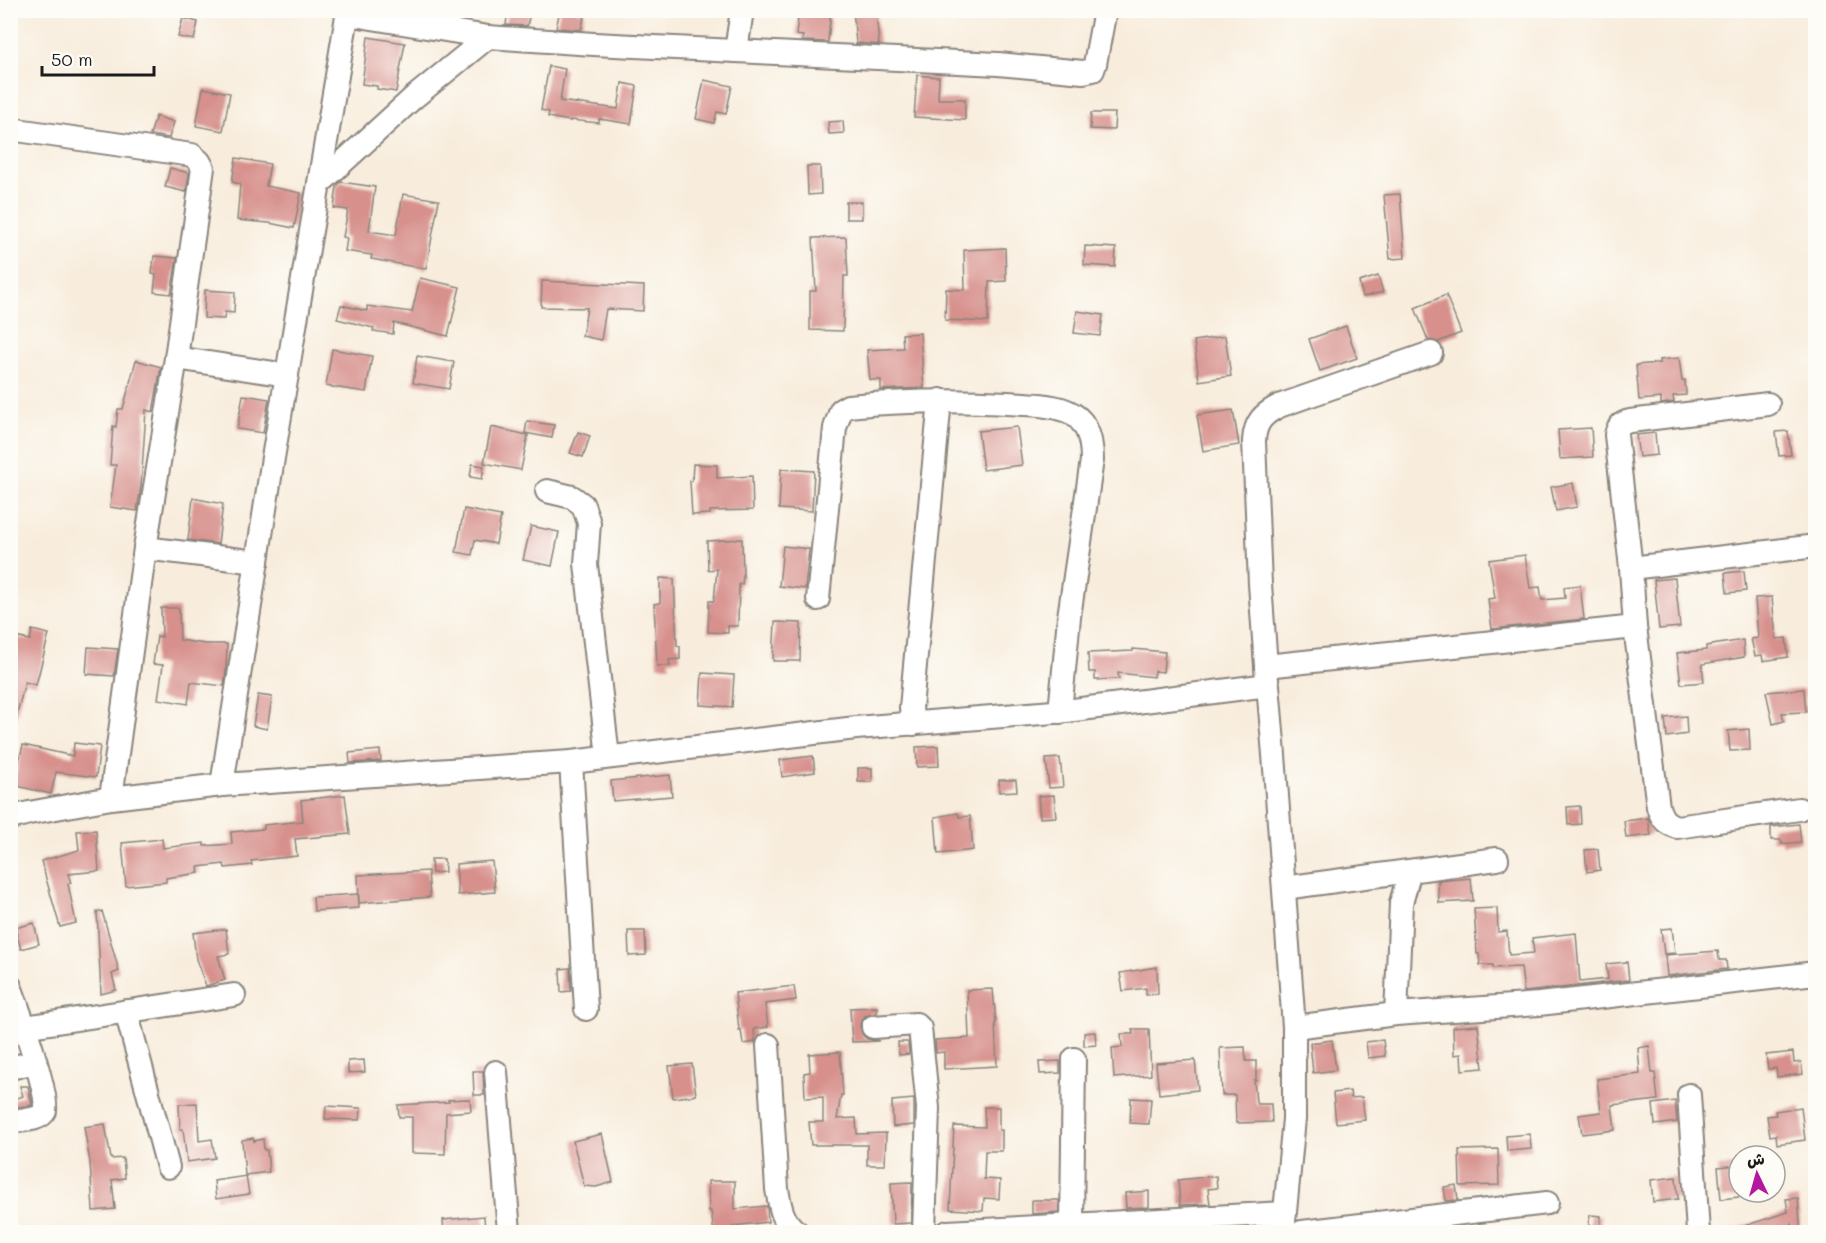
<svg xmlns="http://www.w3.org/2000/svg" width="1826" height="1243" font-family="Mali,'Playpen Sans Arabic',sans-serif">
  <rect width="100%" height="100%" fill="#fdfcf7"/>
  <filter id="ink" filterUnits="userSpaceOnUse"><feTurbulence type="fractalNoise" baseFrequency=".0167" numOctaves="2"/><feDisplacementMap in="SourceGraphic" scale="12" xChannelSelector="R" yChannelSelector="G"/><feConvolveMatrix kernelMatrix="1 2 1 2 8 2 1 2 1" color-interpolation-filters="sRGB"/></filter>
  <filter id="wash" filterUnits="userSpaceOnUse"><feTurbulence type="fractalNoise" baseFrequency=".008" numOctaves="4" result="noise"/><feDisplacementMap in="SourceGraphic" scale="24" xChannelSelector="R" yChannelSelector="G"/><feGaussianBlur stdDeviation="1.35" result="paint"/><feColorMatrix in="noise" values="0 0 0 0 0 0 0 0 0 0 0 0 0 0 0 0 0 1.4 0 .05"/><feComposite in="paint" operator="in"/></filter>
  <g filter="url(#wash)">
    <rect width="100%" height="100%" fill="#f8eddd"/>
    <g id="blocks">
      <g fill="#d7908c">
        <path d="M508 10 530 13 527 26 506 25Z"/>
        <path d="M560 10H574L585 13 581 30 556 28Z"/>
        <path d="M799 10H831L828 42 802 41 803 36 796 35Z"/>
        <path d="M853 10H876L879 45 856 43Z"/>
        <path d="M183 18 198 22 194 40 178 37Z"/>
        <path d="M368 37 405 43 396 92 377 89V86L362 84Z"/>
        <path d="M549 66 565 69 560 101 618 109 622 83 637 86 631 124 599 119V123L570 120V121L548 117 549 112 541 110Z"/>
        <path d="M917 75 939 77 938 99H965V120L914 117Z"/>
        <path d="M704 80 732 86 726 114 717 112 714 123 696 119Z"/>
        <path d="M203 88 230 93 223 131 196 126Z"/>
        <path d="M1091 113H1115L1114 130 1090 129Z"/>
        <path d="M156 116 174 122 169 138 150 135Z"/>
        <path d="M843 121 844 133 829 134 828 122Z"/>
        <path d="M236 158 270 164 266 186 301 193 294 228 269 223 237 220 240 184 232 182Z"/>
        <path d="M807 166H820L821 194 808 195Z"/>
        <path d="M170 168 189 173 186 192 165 187Z"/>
        <path d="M341 182 375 187 369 231 396 235 403 194 439 200 426 269 371 259 372 255 345 251 347 238 343 237 348 210 334 208 337 186Z"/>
        <path d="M1400 194 1405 258 1390 259 1384 195Z"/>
        <rect x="846" y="202" width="16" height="17"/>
        <path d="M846 237 848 276H844L843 331 810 330V291H816L813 238Z"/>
        <path d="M1085 246 1116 248 1115 267 1084 265Z"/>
        <path d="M1005 248 1006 281 989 282 988 322 945 320 946 289 965 290 964 250Z"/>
        <path d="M154 256 177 258 171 294 154 292 156 275 152 274Z"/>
        <path d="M1378 276 1383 292 1363 297 1359 282Z"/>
        <path d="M420 278 460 287 448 336 394 323 393 334 373 331 374 328 337 319 341 305 367 311V306L412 312Z"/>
        <path d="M542 281 644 286 643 311 606 309 601 340 582 336 587 308 541 307Z"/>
        <path d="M205 290 235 292 234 313 225 312 224 319 204 318Z"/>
        <path d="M1446 295 1461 333 1438 342 1428 340 1415 308Z"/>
        <path d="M1077 311 1103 315 1100 336 1074 333Z"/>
        <path d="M1346 326 1357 358 1320 371 1309 339Z"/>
        <path d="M920 333 924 388 881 390V380H870L867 350 903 348 902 334Z"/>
        <path d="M1225 336 1231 376 1199 381 1194 341Z"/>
        <path d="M332 349 372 356 366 392 326 386Z"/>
        <path d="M417 356 454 362 449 389 413 383Z"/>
        <path d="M1679 358 1682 381 1685 380 1686 395 1673 396 1674 402 1661 404V398L1639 400 1636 365 1660 363 1659 360Z"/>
        <path d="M136 360 161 367 153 412 146 410 141 486 137 511 110 507 116 465H110L113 426 116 427 118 409H123Z"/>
        <path d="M243 395 269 399 263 433 237 429Z"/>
        <path d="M1233 410 1239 445 1203 451 1197 415Z"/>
        <path d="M527 421 554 425 552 438 525 433Z"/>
        <path d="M491 427 528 435 521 470 484 463Z"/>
        <path d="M1017 427 1022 465 983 470 978 431Z"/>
        <path d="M1591 428 1593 457 1560 459 1558 430Z"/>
        <path d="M1788 431 1791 455 1779 456 1776 432Z"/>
        <path d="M578 432 590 436 583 457 570 453Z"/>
        <path d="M1655 433 1657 455 1639 457 1636 435Z"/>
        <path d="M472 464 484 466 482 479 470 477Z"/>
        <path d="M693 464 717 465V478L752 476 753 510 710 511V514L692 515 690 481H692Z"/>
        <path d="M781 469 814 471 812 511 779 509Z"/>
        <path d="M1573 483 1577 507 1556 511 1551 487Z"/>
        <path d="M193 498 223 504 218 544 188 540Z"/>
        <path d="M464 509 501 516 496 544 475 540 472 555 456 552Z"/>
        <path d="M531 526 559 532 552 566 523 560Z"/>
        <path d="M742 539 743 576 742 584H739L738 626H728V633L708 632 709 601H714L717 569 708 570 707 541Z"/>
        <path d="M783 546 809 549 805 589 779 586Z"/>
        <path d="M1525 555 1530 588 1540 587 1542 600 1565 598 1564 587 1580 585 1584 619 1492 629 1488 599 1495 598 1489 560Z"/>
        <path d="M1744 571 1746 591 1727 593 1725 573Z"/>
        <path d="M660 578 674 579 677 646H680V659L669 660 670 666H657L654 604 660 603Z"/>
        <path d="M1675 578 1680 627 1659 629 1654 580Z"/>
        <path d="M1772 597 1776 639 1786 638 1788 657 1763 661 1762 655 1755 656 1751 639 1758 638 1755 598Z"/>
        <path d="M161 608H179L180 640 205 644H227L226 670 224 686 191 682 188 704 158 699 163 665 153 664 157 636 162 637Z"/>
        <path d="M775 622 801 623 800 661H773Z"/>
        <path d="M32 630 49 634 36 685 25 682 15 722 10 721V636L30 640Z"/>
        <path d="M1743 640 1744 657 1702 664 1704 682 1681 684 1677 653 1706 650V646Z"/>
        <path d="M88 647 118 649 114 676 86 674Z"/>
        <path d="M1133 649 1165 652 1163 672 1155 671 1154 677 1118 673 1119 679 1095 680V672H1089L1088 653 1133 651Z"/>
        <path d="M702 673 734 675 732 707 700 705Z"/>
        <path d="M1804 689 1806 712 1782 713 1784 721 1773 724 1766 692Z"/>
        <path d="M258 695 272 697 267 729 253 726Z"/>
        <path d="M1686 716 1687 734 1667 737 1665 718Z"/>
        <path d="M1749 729 1750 750 1730 751 1728 731Z"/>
        <path d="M74 743 100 746 96 777 56 772 51 794 13 785 23 745 73 756Z"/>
        <path d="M938 746 939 766 917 767 916 747Z"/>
        <path d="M380 750 381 761 350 763 349 753Z"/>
        <path d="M813 756 815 772 782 777 780 760Z"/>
        <path d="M1060 758 1063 787 1049 788 1046 759Z"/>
        <rect x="858" y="768" width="14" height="14"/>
        <path d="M670 775 672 796 613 801 611 781Z"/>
        <path d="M999 780H1016L1017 791 999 792Z"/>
        <path d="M345 795 350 834 295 839 297 856 251 861 252 865 225 868 224 864 198 867 199 873 166 878V882L126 886 122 843 162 839 163 848 204 843V846L232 844 231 832 264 829V825L303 821 301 800Z"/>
        <path d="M1054 795 1056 817 1040 818 1038 796Z"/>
        <path d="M1580 806 1581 824 1568 825 1567 807Z"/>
        <path d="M958 813 959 817 970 816 973 850 938 854 935 817Z"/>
        <path d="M1648 818 1651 835 1626 838 1624 821Z"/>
        <path d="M1799 824 1801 842 1782 844 1781 840H1771V827Z"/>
        <path d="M96 830 99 871 68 874 71 883 68 884 76 923 60 927 41 861 79 850 77 831Z"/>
        <path d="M1598 849 1600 870 1587 872 1585 850Z"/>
        <path d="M431 859H444L445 872 432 873Z"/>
        <path d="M492 861 495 892 458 895 456 864Z"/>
        <path d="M428 871 430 897 359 903 358 875Z"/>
        <path d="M1471 878 1473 901 1439 903 1438 881Z"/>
        <path d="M358 894 359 908 314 911 313 897Z"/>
        <path d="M1497 908 1498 932 1507 931 1509 955 1534 953 1532 938 1576 933 1580 982 1608 979 1606 964 1627 962 1629 980 1524 992 1521 967 1493 968V965H1480L1479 954H1477L1474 909Z"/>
        <path d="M102 911 119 971 112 974 116 990 101 994 97 912Z"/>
        <path d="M34 923 39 944 21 949 15 928Z"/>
        <path d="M1672 928 1675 953 1664 954 1661 929Z"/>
        <path d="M226 929 229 954 218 956 225 980 206 986 196 959 193 933Z"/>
        <path d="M628 931H645L646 955 629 956Z"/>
        <path d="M1718 951 1719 960H1726L1727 969 1667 976 1665 955Z"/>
        <path d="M1157 967 1158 994 1146 995V988L1123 991 1120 973Z"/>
        <path d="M570 968 571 991 561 992 560 969Z"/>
        <path d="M794 986 796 1000 765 1004 768 1027 754 1029 755 1042 743 1044 741 1030H739L735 993Z"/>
        <path d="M993 989 996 1023H995L997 1066 944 1069V1052L936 1053 935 1040 969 1038 967 990Z"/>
        <path d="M877 1007V1013L865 1016 861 1021 860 1027 862 1034 867 1039 879 1041 852 1042 850 1008Z"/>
        <path d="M1478 1025 1483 1068 1462 1070 1461 1054 1454 1055 1453 1027Z"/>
        <path d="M1132 1029H1149L1151 1075 1114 1078 1112 1048 1122 1047 1121 1034H1133Z"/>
        <path d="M1095 1032 1096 1045 1084 1046V1033Z"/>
        <path d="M1332 1040 1336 1070 1313 1073 1310 1043Z"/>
        <path d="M1383 1040 1385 1056 1368 1058 1366 1042Z"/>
        <path d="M898 1042H908L909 1054 899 1055Z"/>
        <path d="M1649 1046 1652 1073H1655L1658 1100 1612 1105 1615 1130 1582 1134 1579 1115 1601 1112 1597 1079 1640 1074 1638 1048Z"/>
        <path d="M1245 1047 1246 1061H1256V1080H1254L1256 1102 1257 1104H1271L1272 1122 1236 1123 1235 1095H1222L1220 1048Z"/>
        <path d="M840 1052 843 1095H841L837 1119 856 1118 857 1134 886 1133 885 1165H867V1145H811L809 1122H823V1097L805 1098 804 1073 810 1072 809 1054Z"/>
        <path d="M1793 1052 1794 1063 1801 1062 1803 1074 1777 1077 1776 1068 1768 1069 1766 1055Z"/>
        <path d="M364 1060 365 1072 348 1073V1061Z"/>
        <path d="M1195 1060 1198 1090 1159 1094 1156 1063Z"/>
        <path d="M1060 1061V1073L1040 1074 1039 1062Z"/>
        <path d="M692 1064 696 1095 673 1098 669 1066Z"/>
        <path d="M473 1071H483L484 1095H474Z"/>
        <path d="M20 1086H28L32 1105 12 1108V1100L23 1096Z"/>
        <path d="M1350 1091 1351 1098 1362 1097 1365 1120 1336 1123 1333 1093Z"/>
        <path d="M1131 1098 1151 1099 1149 1124 1130 1123Z"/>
        <path d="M467 1099 470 1100 471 1111 446 1113 445 1154 412 1153V1117H399L398 1105 449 1102 448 1100Z"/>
        <path d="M914 1099V1125L893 1127 892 1101Z"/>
        <path d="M1675 1101 1677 1122 1655 1125 1653 1104Z"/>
        <path d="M197 1103 199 1141 212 1139 215 1158 187 1162 183 1129H180L179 1104Z"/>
        <path d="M326 1106 361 1108 360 1120 325 1119Z"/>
        <path d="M984 1107H999V1130H1002V1151H985L984 1179 1000 1180 999 1199 984 1198 983 1211 950 1209 954 1126 985 1127Z"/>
        <path d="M1801 1107 1805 1140 1777 1144 1776 1135 1770 1136 1767 1116 1776 1115 1775 1111Z"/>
        <path d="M105 1124 111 1159 123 1158 125 1178 112 1180 115 1209 93 1211 90 1162 84 1127Z"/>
        <path d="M602 1134 613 1182 596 1187 584 1186 573 1141Z"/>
        <path d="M1530 1134 1531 1149 1507 1151 1506 1136Z"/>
        <path d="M253 1138 254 1141 263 1139 264 1150H267L269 1172 245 1175 242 1140Z"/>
        <path d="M1498 1149 1499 1185 1460 1186 1459 1150Z"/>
        <path d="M1739 1165V1197L1721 1199 1718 1167Z"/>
        <path d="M246 1176 249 1194 216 1199 214 1181Z"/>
        <path d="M1216 1176 1217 1188 1208 1189 1210 1204 1180 1205 1178 1180Z"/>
        <path d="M1676 1177 1678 1199 1653 1202 1651 1180Z"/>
        <path d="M708 1181H735V1209L767 1206 768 1222 733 1226 734 1231 714 1233 711 1211H709Z"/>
        <path d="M912 1182 911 1223 893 1224 891 1183Z"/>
        <path d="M1456 1185 1458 1200 1446 1201 1444 1187Z"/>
        <path d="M1149 1191V1207L1126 1208 1125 1193Z"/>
        <path d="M1798 1198 1801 1233H1793L1791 1223 1792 1233H1731V1230L1788 1212 1786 1199Z"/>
        <path d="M1032 1200H1059V1212L1032 1214Z"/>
        <path d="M1590 1215 1601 1216 1600 1233H1588Z"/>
        <path d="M484 1216 485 1233H444L443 1220Z"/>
      </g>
    </g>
  </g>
  <g filter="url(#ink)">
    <use href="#blocks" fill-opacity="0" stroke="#8a847c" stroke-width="1.5"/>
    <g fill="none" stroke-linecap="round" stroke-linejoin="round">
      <g stroke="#8a847c" stroke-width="26">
        <g id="minor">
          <path d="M347 14 488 37 594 44 998 64 1083 72 1093 70 1095 64 1105 10"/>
          <path d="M736 51 742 10"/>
          <path d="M10 129 192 155 199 161 203 168 176 358 145 548 111 798"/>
          <path d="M319 184 412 99 488 37"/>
          <path d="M176 358 287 375"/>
          <path d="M547 491 572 497 583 505 589 523 586 564 608 757"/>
          <path d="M145 548 257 562"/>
          <path d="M1631 568 1808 547"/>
          <path d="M818 599 835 428 841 410 848 406C901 401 954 400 1008 403 1026 404 1049 404 1067 411 1087 419 1092 440 1092 460L1069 617 1060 712"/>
          <path d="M1635 627 1658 807C1662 819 1665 823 1677 827L1799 809"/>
          <path d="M1266 666 1635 627 1631 568 1616 435C1618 426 1621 423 1630 421L1768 404"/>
          <path d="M1267 680 1260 584 1254 441C1255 422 1263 414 1279 406L1431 353"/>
          <path d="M913 724 911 708 940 400"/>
          <path d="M571 762 586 1009"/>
          <path d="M222 785 273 458 348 10"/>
          <path d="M10 818 29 813 111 798 222 785 571 762 856 728 1066 711 1268 685 1274 755 1294 1027V1119L1283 1232"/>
          <path d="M1284 888 1497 859"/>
          <path d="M10 986C17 1005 51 1098 45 1111 40 1121 20 1120 10 1122"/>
          <path d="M126 1011 168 1167"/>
          <path d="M1396 1014 1401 903 1410 871"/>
          <path d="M24 1027 234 995"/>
          <path d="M873 1027 916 1024 920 1028 928 1108 924 1232"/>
          <path d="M1294 1027 1396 1014 1539 1004 1816 973"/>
          <path d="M768 1045 777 1189C780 1206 782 1222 797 1232"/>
          <path d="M10 1068 35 1062"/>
          <path d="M496 1072 509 1232"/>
          <path d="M1689 1095 1698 1232"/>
          <path d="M1072 1225 1074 1059"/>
          <path d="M948 1232 1285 1213"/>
          <path d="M1302 1232 1547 1203"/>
        </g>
      </g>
      <use href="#minor" stroke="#fff" stroke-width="22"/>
    </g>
  </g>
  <rect width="1826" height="1243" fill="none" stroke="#fdfcf7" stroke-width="36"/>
  <g transform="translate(1757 1174) rotate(355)"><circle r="28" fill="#fdfcf7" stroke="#a3a29f" stroke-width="1.5"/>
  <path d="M0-4.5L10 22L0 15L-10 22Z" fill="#b5179e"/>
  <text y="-9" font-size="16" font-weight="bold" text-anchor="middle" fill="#1c1c1c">ش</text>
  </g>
  <path d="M42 66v9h112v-9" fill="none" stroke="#1c1c1c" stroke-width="3"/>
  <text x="51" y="66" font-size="18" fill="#1c1c1c" stroke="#fdfcf7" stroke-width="4.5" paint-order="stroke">50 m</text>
</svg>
